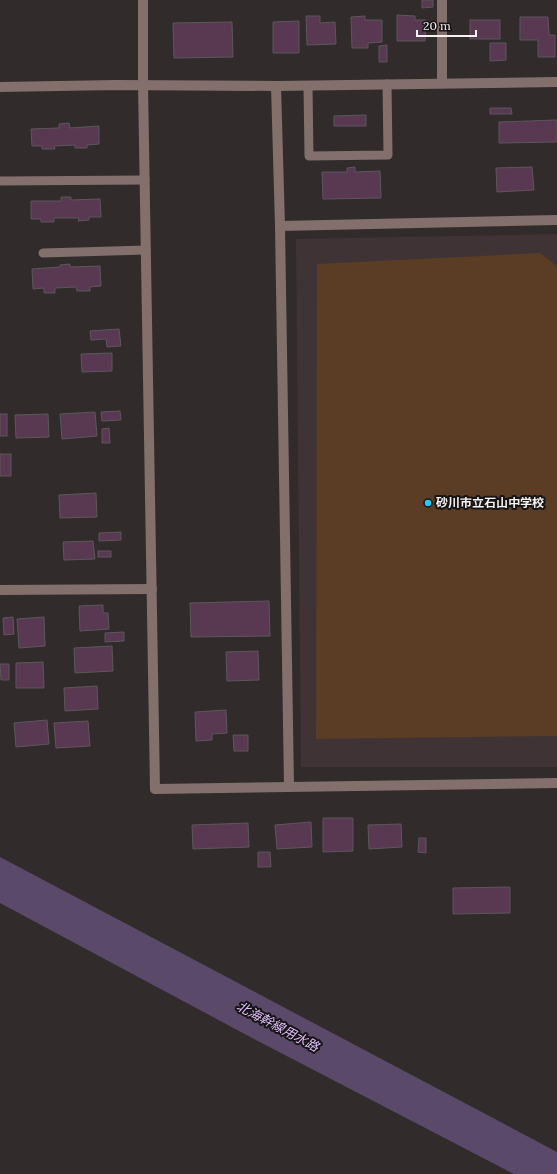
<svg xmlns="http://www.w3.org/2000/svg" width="557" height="1174" font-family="Lora,'Noto Sans JP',serif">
  <rect width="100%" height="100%" fill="#312b2c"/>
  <path fill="#403336" d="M557 234V767H301L296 239Z"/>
  <path fill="#5b3c24" d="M540 253 557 266V736L316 739 317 264Z"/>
  <path fill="#5b496a" d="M0 857 557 1152V1174H514L254 1039 0 903Z"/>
  <g fill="#593951" stroke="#5d575b">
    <path d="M422 0H433V7L422 8Z"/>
    <path d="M397 15 415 16V20H426L425 41H397Z"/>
    <path d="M306 16H320V23L335 22 336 44 307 45Z"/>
    <path d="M365 16V20H382V42L368 43V48H352L351 17Z"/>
    <path d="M520 17H548L549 35H555V57H538V40H520Z"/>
    <rect x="470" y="20" width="30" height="19"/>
    <path d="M299 21V53H273V22Z"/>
    <path d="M232 22 233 57 174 58 173 23Z"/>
    <path d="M490 43H506V60L490 61Z"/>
    <path d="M387 45V62H379V46Z"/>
    <path d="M490 108H511L512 114H490Z"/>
    <path d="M366 115V126H334V116Z"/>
    <path d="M557 120V142L499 143V122Z"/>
    <path d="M69 123 70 128 99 126V144L87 145V148H75V145L54 146 55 149H42V146H32L31 129 59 128V124Z"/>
    <path d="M355 167V172L380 171 381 198 323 199 322 172H347V168Z"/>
    <path d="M532 167 534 190 497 192 496 168Z"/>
    <path d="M61 197H71V200L100 199 101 217H89V220L78 221 79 218H54V222H41V219H31V201H61Z"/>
    <path d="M70 264V267L100 266 101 286 90 287V291H77L76 287 55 288V293H44V288L33 289 32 269 60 267V265Z"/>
    <path d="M119 329 121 346 107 347 106 339 91 340 90 331Z"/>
    <path d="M112 353V371L82 372 81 354Z"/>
    <path d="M120 411 121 420 102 421 101 412Z"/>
    <path d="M95 412 97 436 62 439 60 414Z"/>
    <rect x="0" y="414" width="7" height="22"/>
    <path d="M48 414 49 437 16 438 15 415Z"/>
    <path d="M109 428 110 443H102V429Z"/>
    <rect x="0" y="454" width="11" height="22"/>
    <path d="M96 493 97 517 60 518 59 495Z"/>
    <path d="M121 532V540L99 541V533Z"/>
    <path d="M93 541 95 559 64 560 63 542Z"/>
    <rect x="98" y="551" width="13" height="6"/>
    <path d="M269 601 270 636 191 637 190 603Z"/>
    <path d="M103 605V613H108L109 629 80 631 79 606Z"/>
    <path d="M13 617 14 634 4 635 3 618Z"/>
    <path d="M44 617 45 646 19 648 17 619Z"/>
    <path d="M124 632V641L105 642V633Z"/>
    <path d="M112 646 113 671 75 673 74 648Z"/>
    <path d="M258 651 259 680 227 681 226 652Z"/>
    <path d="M43 662 44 688H16V663Z"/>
    <path d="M0 664H9V680H1Z"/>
    <path d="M97 686 98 709 65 711 64 688Z"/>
    <path d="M226 710 227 733 212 734V740L196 741 195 712Z"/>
    <path d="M47 720 49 744 16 747 14 723Z"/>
    <path d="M88 721 90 746 56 748 54 723Z"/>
    <path d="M233 735H248V751H234Z"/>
    <path d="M323 818H353V851L323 852Z"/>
    <path d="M311 822 312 847 277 849 275 825Z"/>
    <path d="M248 823 249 847 193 849 192 825Z"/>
    <path d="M401 824 402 847 369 849 368 825Z"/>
    <path d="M419 838H426V853L418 852Z"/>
    <path d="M258 852H270L271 867H258Z"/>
    <path d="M510 887V913L453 914V888Z"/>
  </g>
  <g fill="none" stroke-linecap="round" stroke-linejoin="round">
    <g stroke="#836f6b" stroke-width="9">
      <path d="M308 86 309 156 388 155 387 84"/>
      <path d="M0 181 145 180"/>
      <path d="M43 253 146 250"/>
    </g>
    <g stroke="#836f6b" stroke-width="10">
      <path d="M442 83V0"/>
      <path d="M276 86 280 226 289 786"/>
      <path d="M280 226 557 220"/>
      <path d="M0 590 152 589"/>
      <path d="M155 789 557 783"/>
    </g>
    <g stroke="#836f6b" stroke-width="10">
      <path d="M143 0V85L155 789"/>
      <path d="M0 87 116 85 276 86 557 82"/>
    </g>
  </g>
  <circle fill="#26c9fe" stroke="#171415" stroke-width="1.5" cx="428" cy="503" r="4"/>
  <g text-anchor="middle" stroke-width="4" stroke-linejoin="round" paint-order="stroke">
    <g font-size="12" font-weight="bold" fill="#f7f3f3" stroke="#171415" text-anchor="start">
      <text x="436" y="507">砂川市立石山中学校</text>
    </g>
    <g font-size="13" font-style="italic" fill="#ddbdf9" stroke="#171415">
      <text transform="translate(278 1026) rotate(28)" y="5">北海幹線用水路</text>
    </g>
  </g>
  <path d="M417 30v6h59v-6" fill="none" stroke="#f7f3f3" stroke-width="2"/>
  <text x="423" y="30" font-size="12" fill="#f7f3f3" stroke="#171415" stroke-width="3" paint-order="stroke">20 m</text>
</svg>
